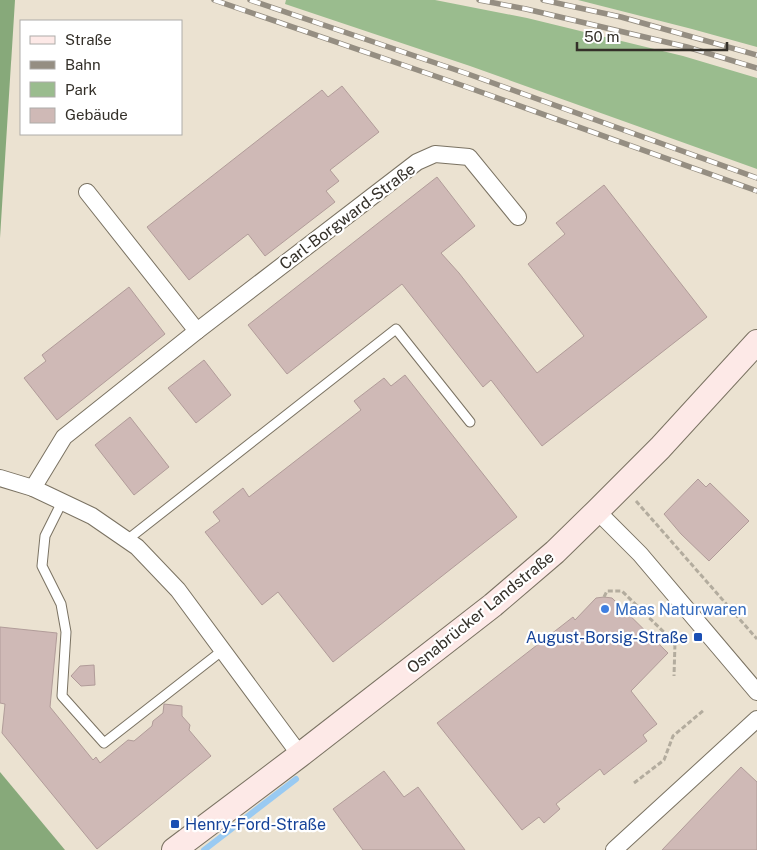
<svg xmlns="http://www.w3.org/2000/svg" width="757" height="850" font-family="'Public Sans',sans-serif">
  <rect width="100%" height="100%" fill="#ebe2d1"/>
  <g fill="#9abc8e">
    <path d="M286 0H435L527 18 683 56 757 78V169L470 66 285 4Z"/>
    <path d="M578 0H757V47L692 29Z"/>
  </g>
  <g fill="#87a97a">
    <path d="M0 0H15L0 238Z"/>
    <path d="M0 772 65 850H0Z"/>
  </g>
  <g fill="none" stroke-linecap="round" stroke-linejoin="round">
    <path stroke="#99caf2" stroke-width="6" d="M204 850 296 779"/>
  </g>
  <g fill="#cfb9b6" stroke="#b19c99">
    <path d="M342 86 379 132 330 170 339 181 326 191 335 202 265 256 248 234 189 280 147 227 322 90 328 97Z"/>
    <path d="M437 177 475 226 441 253 459 273 537 373 584 336 528 264 565 234 556 223 604 185 707 317 542 446 491 380 483 387 402 284 287 374 248 325Z"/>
    <path d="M129 287 165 334 57 420 24 378 46 361 42 355Z"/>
    <path d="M204 360 231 395 196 423 168 388Z"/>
    <path d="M405 375 517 517 333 662 278 592 262 605 205 532 220 521 213 512 243 488 249 497 361 410 354 401 384 378 391 386Z"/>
    <path d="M130 417 169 467 134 495 95 445Z"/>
    <path d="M698 479 706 487 710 483 749 521 709 561 681 534 664 514Z"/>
    <path d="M604 597 612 598 668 653 631 691 657 724 643 735 647 741 604 775 600 769 556 804 560 809 544 823 539 817 522 830 437 723 573 617 575 620 596 598Z"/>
    <path d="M0 627 57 633 50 707 93 760 96 757 100 763 128 740 134 741 152 726 153 721 163 713 164 704 182 706V716L190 725 189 730 211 756 97 849 2 733 5 704 0 703Z"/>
    <path d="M94 665 95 685 81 686 71 676 80 666Z"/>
    <path d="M741 767 757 782V850H662Z"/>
    <path d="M384 771 404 797 418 787 465 850H363L333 809Z"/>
  </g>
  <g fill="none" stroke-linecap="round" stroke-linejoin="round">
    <g stroke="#7a7262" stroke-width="11">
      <g id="lane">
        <path d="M62 502 45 536 42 566 61 604 66 632 62 696 104 743 223 650"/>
        <path d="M127 540 396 329 470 422"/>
      </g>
    </g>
    <g stroke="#7a7262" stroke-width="18">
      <g id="street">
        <path d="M87 192 197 331"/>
        <path d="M0 478 33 488 92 516 137 547 178 590 300 755"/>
        <path d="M33 488 64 437 197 331 417 162 435 154 469 157 518 217"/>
        <path d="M597 511 640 554 757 692"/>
        <path d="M614 850 757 719"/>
      </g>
    </g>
    <g stroke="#7a7262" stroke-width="26">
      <path id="secondary" d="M174 850 300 755 493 605 555 552 597 511 660 448 757 342"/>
    </g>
    <g stroke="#b3ac9e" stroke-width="3" stroke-dasharray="5 2.5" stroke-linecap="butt">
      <path d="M636 501 757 639"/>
      <path d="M604 597 607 591H622L675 643 674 676"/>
      <path d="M634 783 664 760 673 736 704 710"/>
    </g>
    <use href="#lane" stroke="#fff" stroke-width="9"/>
    <use href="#street" stroke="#fff" stroke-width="16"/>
    <use href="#secondary" stroke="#fde9e7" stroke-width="24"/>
    <g stroke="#958e82" stroke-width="5.5">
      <g id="rail">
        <path d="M214 0 464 86 757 191"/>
        <path d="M250 0 468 74 757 178"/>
        <path d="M479 0 526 9 687 47 757 68"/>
        <path d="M543 0 621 17 757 55"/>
      </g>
    </g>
    <use href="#rail" stroke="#fff" stroke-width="4" stroke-dasharray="11" stroke-linecap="butt"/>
  </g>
  <circle fill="#3f7fe0" stroke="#fff" stroke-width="2" cx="605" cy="609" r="5"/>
  <g fill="#1a4fb4" stroke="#fff" stroke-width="2">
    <rect x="693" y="632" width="10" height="10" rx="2.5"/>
    <rect x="170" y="819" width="10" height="10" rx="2.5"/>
  </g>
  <g text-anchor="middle" stroke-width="4.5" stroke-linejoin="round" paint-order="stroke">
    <g font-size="16" fill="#343029" stroke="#fff">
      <text transform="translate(347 216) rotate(-37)" y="6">Carl-Borgward-Straße</text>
      <text transform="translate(480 612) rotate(-39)" y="6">Osnabrücker Landstraße</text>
    </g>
    <g font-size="16" fill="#366cbe" stroke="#fff" text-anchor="start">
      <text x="615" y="615">Maas Naturwaren</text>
    </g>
    <g font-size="16" fill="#164399" stroke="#fff" text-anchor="end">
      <text x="688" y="643">August-Borsig-Straße</text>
      <text x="185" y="830" text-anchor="start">Henry-Ford-Straße</text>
    </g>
  </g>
  <rect x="20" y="20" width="162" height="115" fill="#ffffff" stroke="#aeaca9"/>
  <rect x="30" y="36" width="25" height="8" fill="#fde9e7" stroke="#aeaca9"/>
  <text x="65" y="45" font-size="15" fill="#343029">Straße</text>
  <rect x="30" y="61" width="25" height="8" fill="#958e82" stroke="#aeaca9"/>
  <text x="65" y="70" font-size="15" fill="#343029">Bahn</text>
  <rect x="30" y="82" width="25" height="15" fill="#9abc8e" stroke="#aeaca9"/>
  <text x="65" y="95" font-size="15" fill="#343029">Park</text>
  <rect x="30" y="108" width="25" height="15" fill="#cfb9b6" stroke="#aeaca9"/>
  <text x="65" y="120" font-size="15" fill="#343029">Gebäude</text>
  <path d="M577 42v8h150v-8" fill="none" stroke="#343029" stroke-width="2.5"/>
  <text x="584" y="42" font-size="15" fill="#343029" stroke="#ffffff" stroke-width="4" paint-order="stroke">50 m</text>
</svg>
